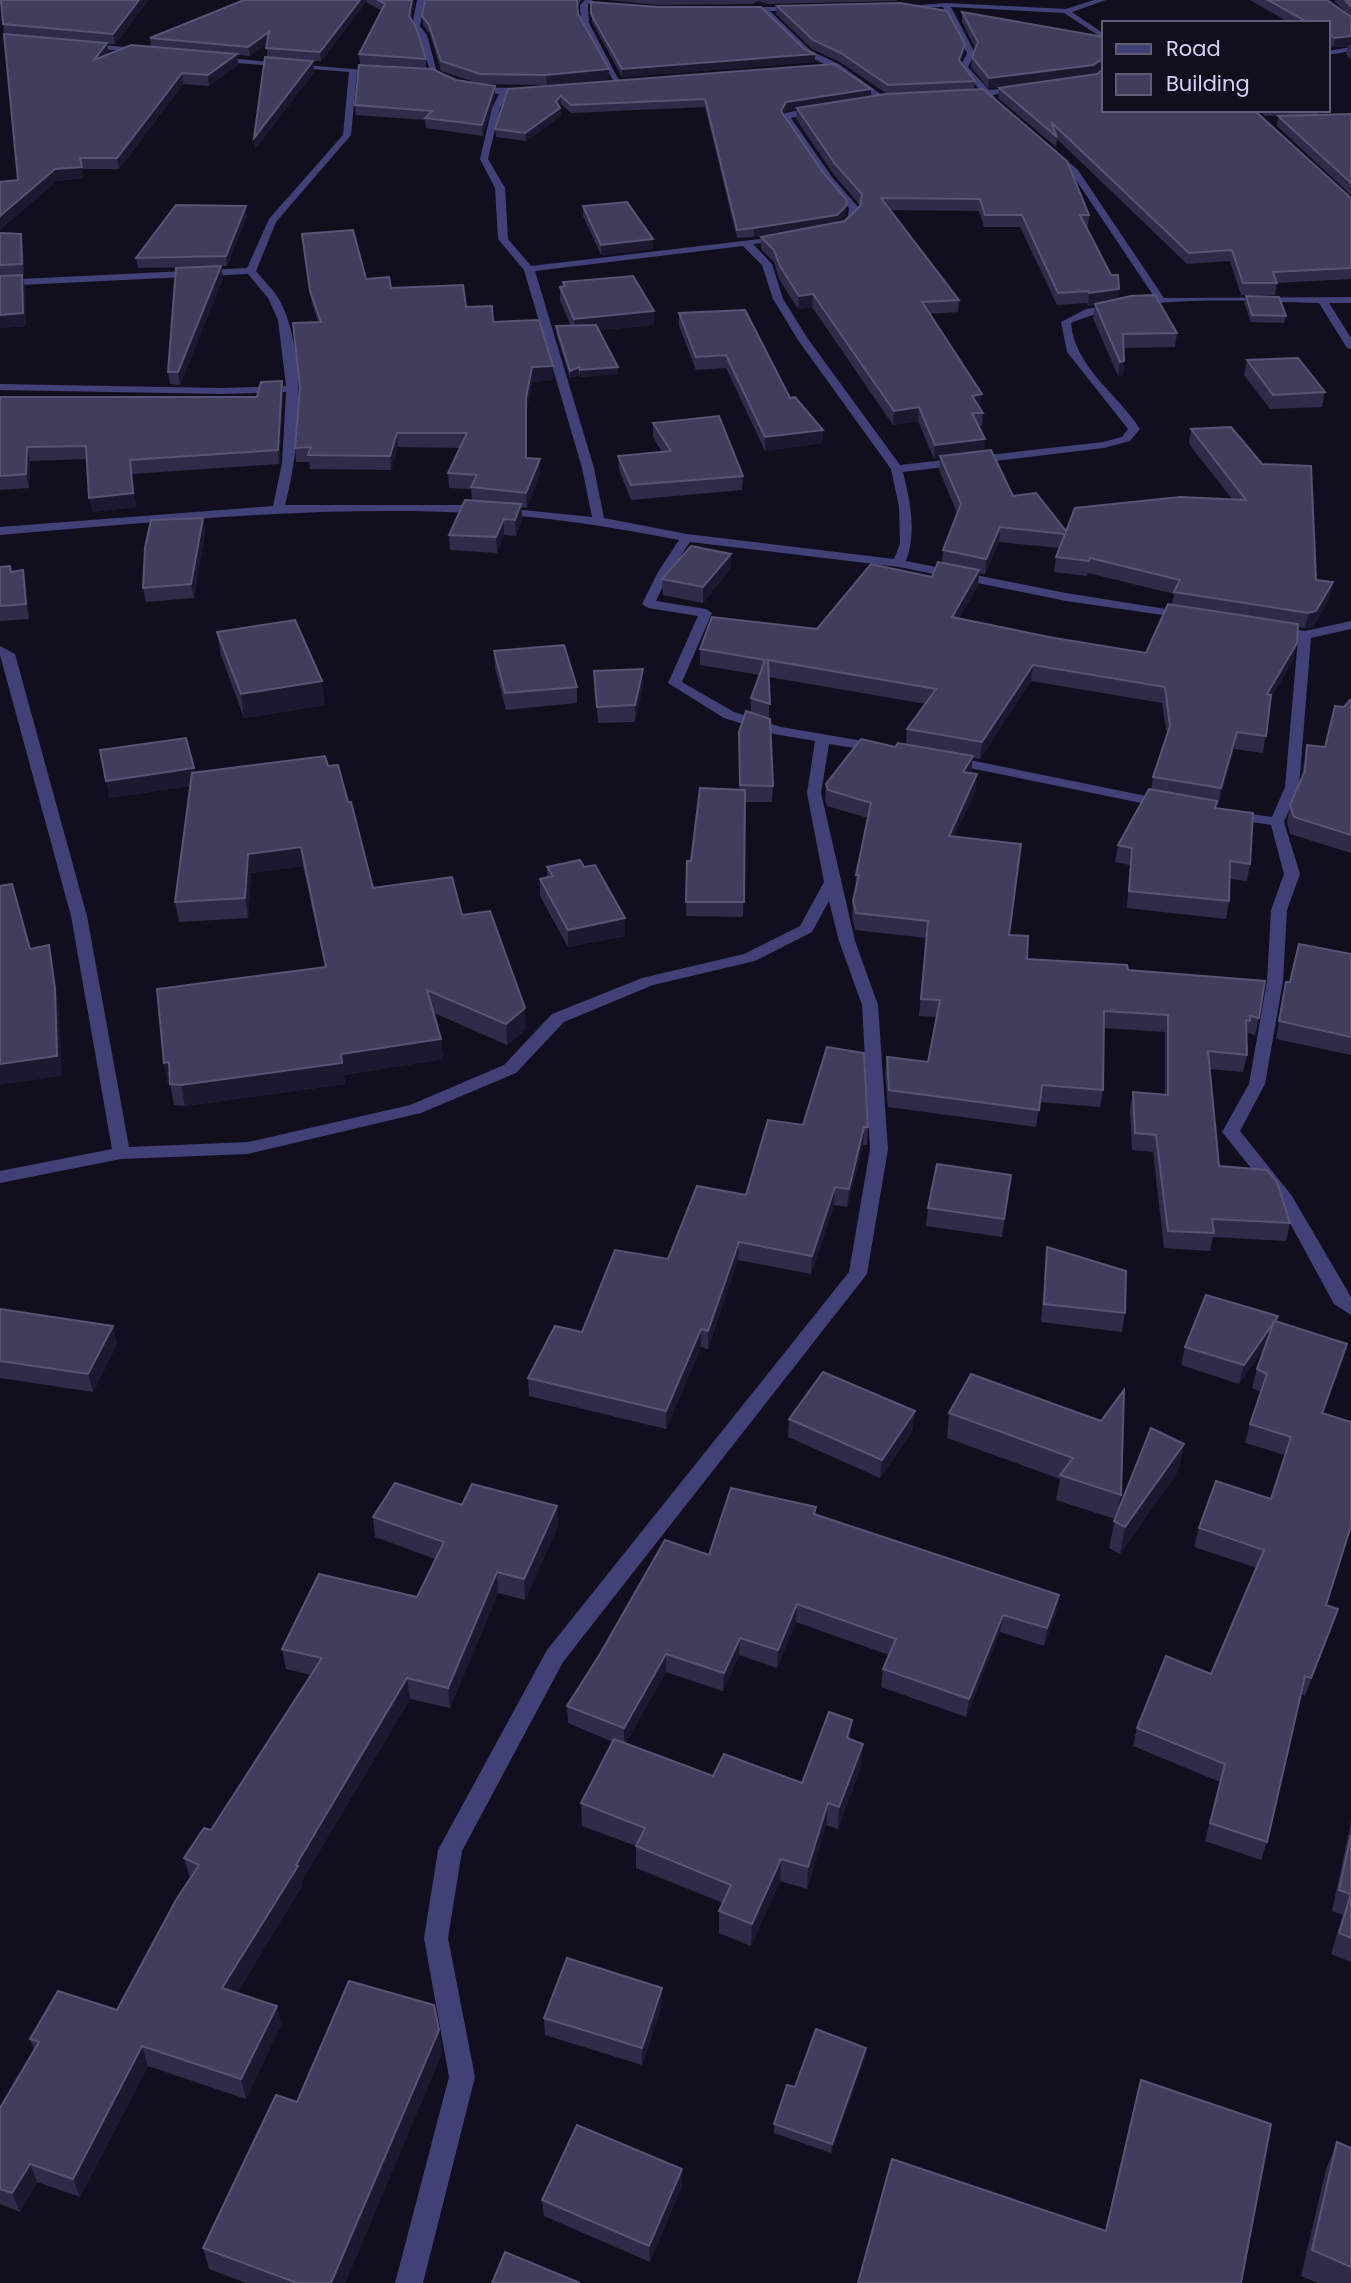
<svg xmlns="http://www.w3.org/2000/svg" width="1351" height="2283" font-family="Poppins,sans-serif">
  <rect width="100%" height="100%" fill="#110f1e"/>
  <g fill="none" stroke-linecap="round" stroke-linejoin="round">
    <g fill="#414077" fill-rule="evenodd">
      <path d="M417 0H425L420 26 427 35 438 76 431 74 419 35 412 26Z"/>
      <path d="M585 0H593L588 5 589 23 621 84 614 82 581 23 580 5Z"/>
      <path d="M1094 0H1106L1072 12 1104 34V39L1064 13 951 7 975 53 968 67 989 90 1021 87 1025 89 993 95 997 100 993 102 984 95 965 97 961 95 981 91 960 67 967 53 943 7 899 9 895 7 946 3 1066 9Z"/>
      <path d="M742 7H804L801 11H770L811 51 839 64 889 100 882 102 833 68 805 55 761 11H739Z"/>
      <path d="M86 44 142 48 146 50 142 52 83 48Z"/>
      <path d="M1351 47V51L1328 55V51Z"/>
      <path d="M215 57 386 72 382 74 357 72 351 135 276 222 256 271C264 281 274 290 280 301 308 354 300 449 285 505H475L592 517 582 468 524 270 498 239 495 188 480 159 492 108 499 94 470 91 473 87C485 88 527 87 533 90L507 94 500 108 488 159 505 188 508 239 531 266 785 236V240L753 244 772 264 783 299 808 339 900 465 1103 442 1122 437 1128 429 1067 352 1061 322 1086 309 1155 298 1072 174 1050 155V151H1056L1078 170 1164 298 1351 297V303H1329L1351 338V349L1347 348 1319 303C1242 301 1142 293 1071 323 1075 368 1117 393 1140 429L1130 441 1104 448 903 472C910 502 917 531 906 561L1066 593 1185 612 1191 616 1190 619 1066 601 899 567 690 542 670 572 656 601 706 609 712 613 682 682 734 712 781 727 881 744 888 748 881 752 829 744 821 793 855 941 878 1005 888 1149 867 1274 563 1662 462 1851 448 1938 475 2077 423 2283H395L449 2077 424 1938 438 1850 547 1650 849 1272 870 1149 862 1005 839 941 829 901 812 932 755 961 653 985 564 1022 516 1073 421 1113 248 1154 121 1159 0 1183V1171L112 1149 71 916 0 655V646L15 654 87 916 129 1147 248 1142 410 1105 504 1065 552 1014 642 978 744 954 800 926 824 882 807 793 815 741 774 734 724 718 668 683 698 616 648 608 642 604 658 572 679 540C611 527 543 516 474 513 315 505 158 522 0 535V527L273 506 282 463 286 392 222 394 0 390V384L222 388 286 386 278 320 268 298 248 274 0 286V280L247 268 269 219 343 135 349 72 212 61ZM743 246 762 265 773 299 798 340 891 469 899 507 900 544 894 559 687 534 604 518 594 468 535 271Z"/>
      <path d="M819 106 822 111 791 118 832 177 859 208 855 219 838 232 833 229 848 216 849 208 826 181 783 118 785 113Z"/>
      <path d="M1351 621V629L1311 638 1299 787 1284 822 1300 874 1287 910 1283 981 1265 1084 1240 1131 1292 1196 1351 1297V1315L1334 1304 1279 1203 1222 1132 1249 1084 1267 981 1271 910 1284 874 1271 825 1232 819 1225 815 1232 811 1272 817 1285 787 1298 638 1269 630 1275 626 1305 631Z"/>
      <path d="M950 756 1166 800 1173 804 1166 808 945 763V757Z"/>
    </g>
  </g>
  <g fill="#2f2b49" fill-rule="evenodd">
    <path d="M148 0 115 44H107L108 54 151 47 150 38 243 0H414L411 19 426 59V68L360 64 359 54 382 11 366 2 321 61H313L314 72 255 149 254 138 267 57V43L250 56 237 55 238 65 209 86 183 84 119 169H82L83 178 57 181 18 180 3 24Z"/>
    <path d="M425 0H582L578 5V14L609 69V79L547 85 481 84 441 71 430 34 423 25 422 16Z"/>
    <path d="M609 0H897V1L767 4 758 1 753 4 658 5Z"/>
    <path d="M1250 0H1327L1351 17V60L1346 54 1348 46 1334 47 1328 44V23H1290Z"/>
    <path d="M1335 0H1351V17L1335 2Z"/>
    <path d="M591 2 804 49 815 54V62L622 77 592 22Z"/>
    <path d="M777 6 965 44 964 53 960 62 975 81 974 89 1089 215 1088 227H1086L1118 299 1177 333 1175 347 1124 348V361L1123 375 1118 376 1093 318 1095 305 1088 306 1087 303 1057 305 1020 227H984L979 211 890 210 959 300 958 312 930 314 983 413 982 426H979L984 451 1013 496 1066 531 1232 499 1189 444 1191 429 1330 597 1313 627 1305 628 1298 627 1297 643 1293 660 1271 698 1263 753 1234 749 1218 805H1216V808L1250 864 1247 881 1230 879 1229 901 1226 919 1127 908 1130 865 1115 862 1118 845 1151 790 1153 777 1167 736 1162 703 1031 681 980 759 973 758 971 773 976 790 954 836 1009 935 1027 959 1128 970 1259 1018 1255 1035 1247 1033 1246 1038 1247 1055 1243 1072 1209 1069 1219 1166 1290 1223 1286 1241 1213 1237 1210 1251 1164 1248 1153 1152 1132 1150 1130 1110 1133 1092 1165 1095V1032L1104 1028 1103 1090 1100 1107 1040 1102 1036 1127 888 1107 885 1074 887 1057 928 1062 936 1017 919 1016 926 938 855 930 852 917 853 901 855 891 856 875 868 818 827 806 825 800 826 784 895 747 906 744 907 729 926 704 769 677V718L773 786 772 802H745L743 917 686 916 687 861H691L739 789V732L751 713V698L759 675 700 665V649L817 629 932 577 942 562 943 550 957 513 939 470 940 458 934 459 918 421 893 425 812 307 798 309 779 279 774 262 761 249V237L796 230 754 237 737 238 705 107 571 113 561 104 559 106 560 108 561 116 526 141 496 137 495 129 508 89 871 96 887 94 840 62 812 49 776 14ZM797 109 796 119 834 175 860 205 845 221 838 222 846 215 783 115 786 110ZM999 542 1059 548 1056 557 1054 572 1087 576 1088 573 1174 594 1172 604 1146 653 1054 638 959 618 978 586 979 573 985 574Z"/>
    <path d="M962 12 1104 67 1093 74 1351 198V279L1277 283 1275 295H1241L1230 261 1187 264 1057 139 1056 147 998 98 999 88 1066 78 988 88 971 67 972 57 975 48 962 22Z"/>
    <path d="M495 96 483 136 426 128 425 120 356 115 355 105Z"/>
    <path d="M1258 110H1319L1318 115 1265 116Z"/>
    <path d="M1351 114V195L1277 126 1278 116Z"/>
    <path d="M583 206 653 239V249L601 255 583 216Z"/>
    <path d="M247 216 227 266H221L223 278 180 385 170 384 168 372 197 267 138 268 136 258Z"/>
    <path d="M0 233 21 234 23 246 24 276H22L25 287 26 326 0 328Z"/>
    <path d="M303 247 366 279 391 288 466 307 493 322 553 380 532 382 526 413 527 458 540 473 527 508 522 507V519L516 536 504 535 497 553 450 550 449 535 472 500 471 489 449 488 448 473 460 448 398 447 391 470 310 469 309 462H296L295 448 318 322 312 304Z"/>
    <path d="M563 282 654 325 599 330 618 367V374L580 377 579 375 570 378 556 333V326H571L560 300V287L563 286Z"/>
    <path d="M1246 296 1286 316 1284 323 1251 322 1244 303Z"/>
    <path d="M679 313 790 398 823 430 822 443 765 451 726 368 696 370 679 326Z"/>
    <path d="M1247 360 1325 392 1322 407 1270 409 1244 375Z"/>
    <path d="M283 395 279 464 132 474 136 507 92 512 87 459 30 461 29 488 0 490V397H257Z"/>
    <path d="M653 423 743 476 742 490 631 500 619 470 618 456 662 452 653 437Z"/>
    <path d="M203 518 205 532 194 598 146 602 143 588Z"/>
    <path d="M731 554 730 569 703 603 663 595 662 579Z"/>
    <path d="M0 567 11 572 23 570 26 585 29 619 0 621Z"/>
    <path d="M217 632 325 705 244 718 221 655Z"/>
    <path d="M494 651 577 687V703L506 710 495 668Z"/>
    <path d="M643 669V685L635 722 598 723 594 671Z"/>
    <path d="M1351 699V853L1290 834 1287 822 1290 805 1302 777 1304 762 1307 745 1325 747 1344 707Z"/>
    <path d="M328 766 348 802 373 888 462 915 526 1029 507 1045 434 1013 441 1039 443 1059 344 1075 345 1084 185 1106 174 1105 170 1083 168 1084 164 1063 325 967 303 866 251 873 248 918 179 922 175 902 190 786 109 798 195 773Z"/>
    <path d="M547 867 625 918V936L568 947 540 896V879L547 877Z"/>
    <path d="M1351 954V1055L1276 1039 1286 982H1290Z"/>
    <path d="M803 1125 868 1127 867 1145H863L847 1207 834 1205 811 1274 738 1260 708 1349 701 1347 666 1429 529 1396 528 1378 668 1259 746 1195Z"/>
    <path d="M1011 1175 1002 1237 926 1226 928 1208Z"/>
    <path d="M1047 1247 1125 1313 1122 1332 1041 1322 1045 1266Z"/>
    <path d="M0 1309 113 1326 117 1344 93 1392 0 1378Z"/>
    <path d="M1277 1321 1347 1344 1342 1362 1323 1414 1327 1605 1332 1627 1305 1696 1301 1694 1267 1842 1261 1860 1205 1841 1220 1782 1133 1746 1137 1728 1211 1674 1257 1568 1194 1547 1199 1528 1271 1499 1285 1455 1245 1443 1250 1424 1261 1392 1252 1388 1257 1369 1265 1347 1239 1384 1181 1365 1185 1347Z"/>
    <path d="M971 1374 1121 1495 1118 1512 1184 1444 1178 1471 1120 1554 1109 1548 1115 1519 1056 1500 1060 1479 947 1438 949 1413Z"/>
    <path d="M789 1419 913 1430 880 1478 788 1437Z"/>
    <path d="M462 1505 557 1506 558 1526 525 1600 498 1593 450 1708 410 1699 301 1882 302 1886 237 1993 277 2006 281 2025 246 2099 148 2066 80 2197 37 2182 20 2212 0 2204V2108L34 2050 30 2039 117 2010 190 1878 184 1858 211 1830 311 1675 286 1669 282 1649 417 1597 435 1559 375 1537 373 1517Z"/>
    <path d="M816 1507 815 1515 1059 1595 1056 1612 1044 1646 1000 1632 966 1717 881 1687 883 1669 889 1655 796 1622 777 1668 739 1655 723 1691 666 1672 625 1744 713 1776 802 1783 851 1740 861 1766 838 1829 826 1825 807 1889 780 1881 751 1946 719 1933V1911L723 1903 636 1868V1846L582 1826 581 1803 613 1742 568 1723 567 1706 709 1555Z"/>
    <path d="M1351 1822V1962L1331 1954 1343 1915 1332 1911Z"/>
    <path d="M662 2006 642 2065 545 2035 544 2018Z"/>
    <path d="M439 2030 442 2053 345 2283H246L209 2269 203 2248 297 2102Z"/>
    <path d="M865 2057 831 2153 774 2133V2124L795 2087Z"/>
    <path d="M1141 2080 1241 2283 1105 2231 1134 2106Z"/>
    <path d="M1337 2142 1351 2148V2283H1318L1301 2276 1326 2169Z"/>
    <path d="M682 2186 650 2262 544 2216 542 2200Z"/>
  </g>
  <g fill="#1c1830">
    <path d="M139 0H148L115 44 113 34Z"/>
    <path d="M360 0H366V2L321 61 320 52Z"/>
    <path d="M412 0H414L409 25V16Z"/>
    <path d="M269 32 270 41 250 56 248 47Z"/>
    <path d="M1351 36V45L1334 47 1335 38Z"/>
    <path d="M107 43 108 53 95 70 94 60Z"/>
    <path d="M965 44 964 53 958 69 959 60Z"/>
    <path d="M237 54 238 65 209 86 208 75Z"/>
    <path d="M815 54V62L622 77V69Z"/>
    <path d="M1104 58V67L1092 74 988 88 989 78Z"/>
    <path d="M313 61 314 72 255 149 254 138Z"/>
    <path d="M609 69V79L547 85 546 75Z"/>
    <path d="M182 73 183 84 119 169 117 158Z"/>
    <path d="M495 86V96L483 136 482 125Z"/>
    <path d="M871 89V97L786 110 781 119V111L786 102Z"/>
    <path d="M561 96V104L556 109V101Z"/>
    <path d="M560 108 561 116 526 141 525 133Z"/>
    <path d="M82 167 83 178 57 181 0 230V216L55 169Z"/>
    <path d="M847 200 846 215 837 224 754 237V228Z"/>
    <path d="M246 206 247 216 227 266 226 256Z"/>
    <path d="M21 234 23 246 24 276 22 264Z"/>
    <path d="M653 239V249L601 255V245Z"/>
    <path d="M221 266 223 278 180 385 178 372Z"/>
    <path d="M22 275 25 287 26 326 0 328V315Z"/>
    <path d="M1119 289 1118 301 1088 306 1089 293Z"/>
    <path d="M813 294 812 307 798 309 799 296Z"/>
    <path d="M654 311V325L575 333 574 319Z"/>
    <path d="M1124 361 1123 375 1118 376 1120 362Z"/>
    <path d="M553 366V380L532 382 526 413V398L532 367Z"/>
    <path d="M579 367V375L570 378V371Z"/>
    <path d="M618 367V374L580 377V370Z"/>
    <path d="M282 381 283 395 279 464 278 450Z"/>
    <path d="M982 394 980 408 970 409 972 396Z"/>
    <path d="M919 407 918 421 893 425 894 411Z"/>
    <path d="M823 430 822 443 765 451V437Z"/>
    <path d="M397 433 398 447 391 470 390 456Z"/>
    <path d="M985 439 984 453 940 456V458L934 459 935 445Z"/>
    <path d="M27 447 30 461 29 488 26 474Z"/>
    <path d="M540 459V473L527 508 526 493Z"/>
    <path d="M130 460 136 507 92 512 89 498Z"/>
    <path d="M521 504 522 519 516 536 515 520Z"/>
    <path d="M203 518 205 532 194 598 191 584Z"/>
    <path d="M504 519V535L497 553 496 537Z"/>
    <path d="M1000 527 999 542 985 574 986 559Z"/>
    <path d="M731 554 730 569 703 603V587Z"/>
    <path d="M23 570 26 585 29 619 26 604Z"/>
    <path d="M979 570 978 586 951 633 952 617Z"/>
    <path d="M1333 582 1330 597 1313 627 1305 628 1308 613Z"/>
    <path d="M1297 643 1293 660 1264 710 1267 694Z"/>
    <path d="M1033 665 1031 681 980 759 982 742Z"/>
    <path d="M643 669V685L635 722V705Z"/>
    <path d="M322 681 325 705 244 718 241 694Z"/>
    <path d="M1237 732 1234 749 1218 805 1221 788Z"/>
    <path d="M973 756 971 773 963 772Z"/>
    <path d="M194 768 197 785 109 798 106 781Z"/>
    <path d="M977 774 976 790 947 852 949 836Z"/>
    <path d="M301 847 303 866 251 873 248 918 245 898 248 854Z"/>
    <path d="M625 918V936L568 947V930Z"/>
    <path d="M49 945 53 965 59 1008 62 1076 0 1085V1064Z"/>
    <path d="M525 1008 526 1029 507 1045 506 1024Z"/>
    <path d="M441 1039 443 1059 344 1075 345 1084 185 1106 181 1085 341 1054Z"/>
    <path d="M169 1062 173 1083 168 1084 164 1063Z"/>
    <path d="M864 1127 863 1145 847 1207 849 1189Z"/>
    <path d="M835 1187 834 1205 811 1274 812 1256Z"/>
    <path d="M739 1242 738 1260 708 1349V1331Z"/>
    <path d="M1274 1322 1270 1341 1239 1384 1244 1365Z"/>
    <path d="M113 1326 117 1344 93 1392 88 1374Z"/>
    <path d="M701 1329V1347L666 1429V1411Z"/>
    <path d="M1347 1344 1342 1362 1317 1432 1322 1413Z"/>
    <path d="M915 1411 913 1430 880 1478 882 1460Z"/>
    <path d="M1184 1444 1178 1471 1120 1554 1125 1527Z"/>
    <path d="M557 1506 558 1526 525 1600 524 1579Z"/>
    <path d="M497 1572 498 1593 450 1708 448 1688Z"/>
    <path d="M1059 1595 1056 1612 1044 1646 1047 1628Z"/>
    <path d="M797 1604 796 1622 777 1668 778 1650Z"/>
    <path d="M1338 1609 1332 1627 1305 1696 1311 1678Z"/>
    <path d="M1003 1615 1000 1632 966 1717 969 1699Z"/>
    <path d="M740 1638 739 1655 723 1691 724 1673Z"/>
    <path d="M666 1654V1672L624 1746V1728Z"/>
    <path d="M407 1678 410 1699 301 1882 302 1886 228 2008 222 1988Z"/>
    <path d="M852 1720 850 1743 847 1738Z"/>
    <path d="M863 1744 861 1766 838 1829 839 1807Z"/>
    <path d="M828 1803 826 1825 807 1889 808 1867Z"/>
    <path d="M781 1859 780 1881 751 1946 752 1924Z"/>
    <path d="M662 1988V2006L642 2065V2048Z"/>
    <path d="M277 2006 281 2025 246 2099 241 2079Z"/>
    <path d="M439 2030 442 2053 345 2283H331Z"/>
    <path d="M142 2046 148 2066 80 2197 73 2179Z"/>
    <path d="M866 2048 865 2057 831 2153 832 2144Z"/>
    <path d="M30 2164 37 2182 20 2212 12 2193Z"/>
    <path d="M682 2169V2186L650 2262 649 2246Z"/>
  </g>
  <g fill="#413d5c" stroke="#585475" stroke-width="2">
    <path d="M5 0H139L113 34 3 24 1 1Z"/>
    <path d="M244 0H360L320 52 266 48 269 32 248 47 150 38Z"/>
    <path d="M378 0H412L409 16 416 27 426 59 359 54 385 4Z"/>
    <path d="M425 0H577L578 14 609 69 546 75 480 74 441 61 429 25 422 16Z"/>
    <path d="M1268 0H1327L1351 17V36L1335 38 1328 34V23H1309Z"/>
    <path d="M1345 0H1351V6Z"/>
    <path d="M591 2 658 7H761L804 49 815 54 622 69 591 14Z"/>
    <path d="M900 3 947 11 965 44 959 60 975 81 888 85 841 53 813 40 777 6Z"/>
    <path d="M962 12 1104 37V58L1093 65 989 78 972 57 978 42Z"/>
    <path d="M4 34 107 43 94 60 131 45 237 54 208 75 182 73 117 158H80L82 167 55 169 0 216V182L18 180Z"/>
    <path d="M265 57 313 61 254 138Z"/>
    <path d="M834 64 871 89 786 102 781 111 824 174 847 200 846 206 837 215 754 228 737 230 705 99 571 105 561 96 556 101 560 108 525 133 495 129 508 89Z"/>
    <path d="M359 65 432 69 456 80 495 86 482 125 425 118 432 111 355 105Z"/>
    <path d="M1104 68V110H1254L1351 198V268L1273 272 1277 283H1243L1232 250 1189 253 1051 122 1057 137 999 88 1097 74Z"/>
    <path d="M983 89 1067 161 1089 215H1080L1111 275H1118L1119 289 1089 293 1088 291 1058 293 1022 215H985L980 199 881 198 959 300 922 302 982 394 972 396 983 413H972L985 439 935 445 919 407 894 411 813 294 799 296 780 266 774 250 761 237 845 221 860 206 862 194 835 164 797 108 886 94Z"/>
    <path d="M1351 114V183L1278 116Z"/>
    <path d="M627 202 653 239 601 245 583 206Z"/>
    <path d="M176 205 246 206 226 256 136 258Z"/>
    <path d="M353 230 366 279 389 277 391 288 463 285 466 307 492 306 493 322 539 320 553 366 532 367 526 398V458L540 459 526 493 471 487 477 475 448 473 467 433H397L390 456 308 455 311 447 295 448 300 388 293 323 321 322 310 291 302 234Z"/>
    <path d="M0 233 21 234 22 264 0 265Z"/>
    <path d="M221 266 178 372H168L176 268Z"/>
    <path d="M22 275 23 313 0 315V276Z"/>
    <path d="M633 276 654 311 574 319 560 287 565 286 563 282Z"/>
    <path d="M1155 295 1177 333 1123 334 1124 361 1120 362 1095 304 1131 296Z"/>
    <path d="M1246 296 1279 297 1286 316 1252 315Z"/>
    <path d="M745 310 790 398 795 397 823 430 765 437 726 355 696 357 679 313Z"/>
    <path d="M596 325 618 367 580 370 579 367 570 371 556 326Z"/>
    <path d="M1298 358 1325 392 1273 395 1247 360Z"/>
    <path d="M282 381 278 450 130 460 133 493 89 498 86 446 27 447 26 474 0 476V397H257L261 382Z"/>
    <path d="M719 416 743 476 631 485 618 456 671 451 653 423Z"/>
    <path d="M1231 427 1262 464 1311 466 1316 580 1333 582 1316 611 1308 613 1174 592 1180 580 1090 558 1089 561 1056 557 1065 534 1000 527 986 559 943 550 961 504 940 456 991 450 1013 496 1036 493 1066 531 1075 508 1180 497 1246 500 1191 429Z"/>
    <path d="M465 500 521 504 515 520 504 519 496 537 449 535Z"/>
    <path d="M203 518 191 584 143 588 145 548 151 520Z"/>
    <path d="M691 546 731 554 703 587 662 579Z"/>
    <path d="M938 562 979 570 952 617 1054 638 1146 653 1168 604 1298 624 1297 643 1267 694 1271 695 1266 736 1237 732 1221 788 1153 777 1170 726 1165 687 1033 665 982 742 907 729 936 689 768 660 770 704 751 698 765 660 700 649 712 617 817 629 871 564 932 577Z"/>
    <path d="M10 566 11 572 23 570 26 604 0 606V567Z"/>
    <path d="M295 620 322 681 241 694 217 632Z"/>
    <path d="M564 645 577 687 505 693 494 651Z"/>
    <path d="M643 669 635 705 597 707 594 671Z"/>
    <path d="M1351 699V835L1294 817 1290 805 1305 771 1307 745 1325 747 1335 706 1344 707Z"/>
    <path d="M746 711 770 719 773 786 740 785 739 732Z"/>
    <path d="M186 738 194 768 106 781 100 750Z"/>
    <path d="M861 739 895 747 898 743 973 756 963 772 977 774 949 836 1021 844 1009 935 1028 936 1027 959 1127 965 1128 970 1265 981 1259 1018 1250 1016V1021L1246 1020 1247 1055 1208 1051 1219 1166 1267 1170 1277 1182 1290 1223 1212 1219 1214 1233 1168 1231 1156 1135 1135 1133 1133 1092 1168 1095V1015L1104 1011 1103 1090 1042 1085 1039 1110 889 1090 887 1057 928 1062 940 1000 921 999 928 921 856 913 853 901 859 875H856L871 803 828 790 826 784Z"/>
    <path d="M325 756 328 766 338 765 348 802H351L373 888 452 877 462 915 490 911 525 1008 506 1024 427 990 441 1039 341 1054 342 1063 181 1085 170 1084 169 1062 164 1063 157 989 326 967 301 847 248 854 245 898 175 902 192 773Z"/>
    <path d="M700 788 745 790 744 902H686L687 861H691Z"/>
    <path d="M1149 789 1217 801 1215 808 1253 813 1250 864 1230 861 1229 901 1129 891 1132 848 1118 845Z"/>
    <path d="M580 860 584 867 595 865 625 918 568 930 540 879 553 876 547 867Z"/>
    <path d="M12 884 30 949 49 945 55 989 57 1056 0 1064V886Z"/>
    <path d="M1299 944 1351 954V1037L1279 1021 1286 982H1290Z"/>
    <path d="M827 1047 864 1053 868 1127H864L849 1189 835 1187 812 1256 739 1242 708 1331 701 1329 666 1411 528 1378 555 1326 582 1332 615 1250 668 1259 697 1186 746 1195 768 1120 803 1125Z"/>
    <path d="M937 1164 1011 1175 1004 1219 928 1208Z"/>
    <path d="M1047 1247 1126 1271 1125 1313 1044 1304Z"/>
    <path d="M1206 1295 1278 1316 1275 1321 1347 1344 1322 1413 1351 1422V1526L1326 1605 1338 1609 1311 1678 1305 1676 1267 1842 1210 1823 1225 1764 1137 1728 1166 1656 1211 1674 1264 1550 1199 1528 1216 1481 1271 1499 1291 1437 1250 1424 1267 1374 1257 1369 1274 1322 1244 1365 1185 1347Z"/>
    <path d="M0 1309 113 1326 88 1374 0 1361Z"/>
    <path d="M823 1372 915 1411 882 1460 789 1419Z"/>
    <path d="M971 1374 1101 1421 1124 1390 1121 1495 1060 1475 1073 1458 949 1413Z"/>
    <path d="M1151 1428 1184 1444 1125 1527 1114 1521Z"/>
    <path d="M395 1483 462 1505 472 1484 557 1506 524 1579 497 1572 448 1688 407 1678 296 1865 298 1866 222 1988 277 2006 241 2079 142 2046 73 2179 30 2164 12 2193 0 2189V2108L39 2042 30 2039 58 1991 117 2010 176 1900 199 1865 184 1858 204 1828 211 1830 322 1658 282 1649 319 1574 417 1597 444 1542 373 1517Z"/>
    <path d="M731 1488 816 1507 814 1514 1059 1595 1047 1628 1003 1615 969 1699 883 1669 896 1639 797 1604 778 1650 740 1638 724 1673 666 1654 624 1728 567 1706 600 1654 665 1540 709 1555Z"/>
    <path d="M829 1712 852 1720 847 1738 863 1744 839 1807 828 1803 808 1867 781 1859 752 1924 719 1911 731 1885 636 1846 645 1828 581 1803 614 1739 713 1776 724 1754 802 1783Z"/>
    <path d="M1351 1835V1938L1339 1933 1351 1894 1339 1890Z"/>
    <path d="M567 1958 662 1988 642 2048 544 2018Z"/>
    <path d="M349 1981 434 2005 439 2030 331 2283H297L203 2248 276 2095 297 2102Z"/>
    <path d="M816 2029 866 2048 832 2144 774 2124 787 2085 795 2087Z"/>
    <path d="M1141 2080 1271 2124 1241 2283H858L892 2159 1106 2231Z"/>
    <path d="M577 2125 682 2169 649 2246 542 2200Z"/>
    <path d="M1337 2142 1351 2148V2267L1312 2250Z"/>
    <path d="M505 2252 580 2283H492Z"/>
  </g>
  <rect x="1102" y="21" width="228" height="91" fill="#110f1e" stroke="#5f5d76" stroke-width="2"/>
  <rect x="1116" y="44" width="35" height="10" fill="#414077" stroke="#5f5d76" stroke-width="2"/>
  <text x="1166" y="56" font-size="21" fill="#d5d2f9">Road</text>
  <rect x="1116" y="74" width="35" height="21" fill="#413d5c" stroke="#5f5d76" stroke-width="2"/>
  <text x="1166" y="91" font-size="21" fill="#d5d2f9">Building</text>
</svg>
